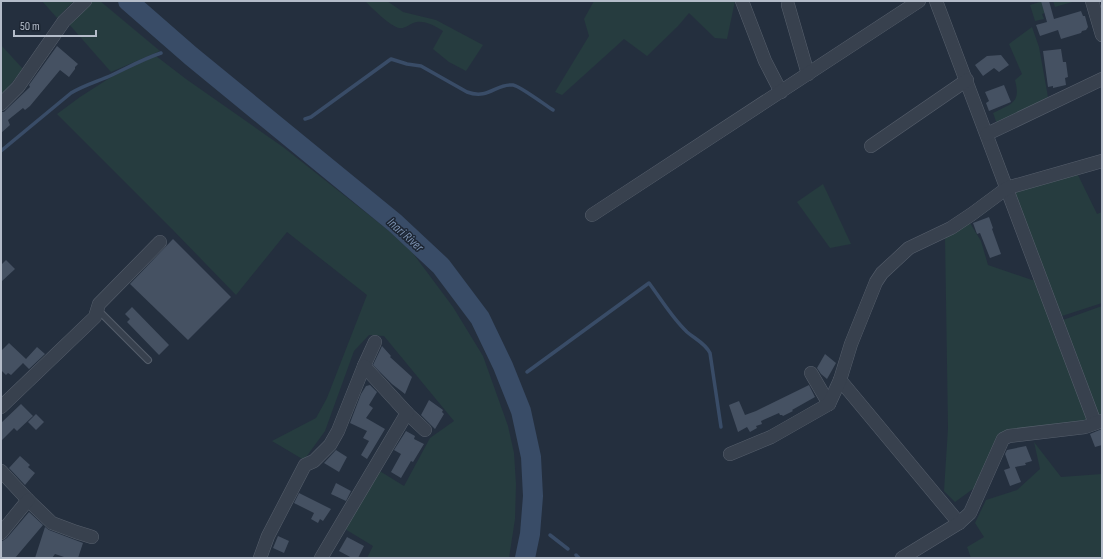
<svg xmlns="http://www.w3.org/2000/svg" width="1103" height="559" font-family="'Sofia Sans Condensed',sans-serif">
  <rect width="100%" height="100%" fill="#242f3e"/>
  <g fill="#263c3f">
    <path d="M42 1H74L57 18Z"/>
    <path d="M91 1H100L160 51 111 72 68 23Z"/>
    <path d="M365 1H387L403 12 436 20 483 45 466 71 449 62 433 49 443 31C435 26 426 21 417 22 410 23 406 29 399 28 390 26 372 8 365 1Z"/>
    <path d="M594 1H735L727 39 715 38 689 13 678 26 647 56 624 39 562 95 555 92 589 36 584 19Z"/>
    <path d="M1043 1 1047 12 1042 14 1044 19 1035 21 1030 5Z"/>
    <path d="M1053 1H1076L1055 7Z"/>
    <path d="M1032 27 1039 47 1048 97 997 124 993 113C1012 103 1021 103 1015 80L1022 74 1009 44Z"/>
    <path d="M1 45 23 69 1 96Z"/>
    <path d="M156 56 186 79 283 147 388 230 412 252 453 307 483 356 508 426 514 453 516 484 515 519 509 558H367L373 546 345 529 378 470 404 486 430 438 454 421 384 336 369 335 354 351 325 431 304 460 272 441 316 418 327 398 367 295 287 232 236 295 172 229 57 114 80 97 122 70Z"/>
    <path d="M1077 173 1097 214 1102 212V303L1062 316 1014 197 1017 191Z"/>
    <path d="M823 184 851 244 830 248 797 202Z"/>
    <path d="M970 223 981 241 988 265 1032 280H1037L1088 418 1084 424 1010 432 977 486 955 502 944 491 948 428 945 236Z"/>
    <path d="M1102 306V415H1097L1060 321Z"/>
    <path d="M1034 442 1061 477 1102 474V558H971L967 547 984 537 975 523 986 500 1017 490 1040 469Z"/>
  </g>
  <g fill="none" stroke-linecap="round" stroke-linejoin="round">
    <g stroke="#394c67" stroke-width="3.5">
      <path d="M305 119 311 117 391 59 407 64 421 66 467 92C489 100 496 83 513 85 520 86 545 105 553 110"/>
      <path d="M1 151 71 93C84 85 99 81 112 75 129 67 143 59 161 53"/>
      <path d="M527 372 649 283C661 299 672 318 687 332 695 339 705 343 710 353L721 427"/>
      <path d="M550 535 568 549"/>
      <path d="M576 555 579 558"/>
    </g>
    <path stroke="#394c67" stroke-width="20" d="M128 1 191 56 395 223 441 266 480 318 503 366 521 411 531 457 533 496 530 534 525 558"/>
  </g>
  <g fill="#455162">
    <path d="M1041 1H1049L1054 19 1081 11 1083 16H1085L1088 27 1086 30 1082 31 1081 33 1061 39 1058 30 1040 36 1036 25 1047 22Z"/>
    <path d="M57 46 78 64 75 67V69L69 77 60 70 30 106 25 110 23 108 8 120 10 125 1 133V112H4L8 108 30 87 29 85Z"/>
    <path d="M1061 49 1063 62H1066L1068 77 1065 78 1066 85 1053 88V86L1048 87 1043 51Z"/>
    <path d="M1001 55 1009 65 999 72 994 68 983 76 975 65 987 56Z"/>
    <path d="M1004 85 1011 102 989 111 986 103 989 101 985 92Z"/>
    <path d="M989 217 993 228 992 229 1001 254 990 258 980 233 977 234 973 223Z"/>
    <path d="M173 239 231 297 188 340 130 284Z"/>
    <path d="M6 260 15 269 1 282V265Z"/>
    <path d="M132 307 169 345 159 355 127 322 130 319 125 314Z"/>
    <path d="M9 343 26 359 37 347 45 354 29 369 23 363 11 375 8 373 6 375 1 370V351Z"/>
    <path d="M382 346 391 356 390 357 412 377 405 394 392 384 373 365Z"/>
    <path d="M825 354 836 363 827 379 821 374 817 368Z"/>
    <path d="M370 385 377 392 369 405 373 408 366 418 385 429 367 459 361 455 369 441 363 438 367 431 350 423 361 394 366 386Z"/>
    <path d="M809 385 815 397 792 410 793 411 783 416 782 415H780L779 413 761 421 762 424 756 426 757 428 750 432 747 427 738 432 729 405 739 401 745 415 756 411Z"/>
    <path d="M429 400 443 410 442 412 444 414 435 429 421 415Z"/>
    <path d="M21 404 33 416 17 431 14 428 1 441V423Z"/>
    <path d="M36 414 44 422 36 430 28 422Z"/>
    <path d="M1102 429V445L1095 447 1090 434Z"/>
    <path d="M406 431 415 436 414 439 424 444 413 462 411 461 401 478 391 472 401 454 394 450Z"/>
    <path d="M1026 446 1032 461 1025 463 1026 465 1015 467 1021 482 1010 486 1004 470 1010 468 1005 454 1007 450Z"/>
    <path d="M336 450 347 457 339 472 324 463Z"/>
    <path d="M20 456 30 465 28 467 35 473 25 485 9 468Z"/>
    <path d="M336 483 351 491 346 501 331 494Z"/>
    <path d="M299 493 331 509 323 521 320 519 318 523 311 519 314 513 294 503Z"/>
    <path d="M29 512 43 525 15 558H1V542L7 538Z"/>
    <path d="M45 527 49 530 83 543 78 558H67L55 554 52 558H35Z"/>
    <path d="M278 536 289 541 284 553 273 548Z"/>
    <path d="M347 537 364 546 358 558H352L339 551Z"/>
  </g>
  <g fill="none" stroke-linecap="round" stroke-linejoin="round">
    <g stroke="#565f6c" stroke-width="8">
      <path id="lane" d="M98 310 148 360"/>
    </g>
    <g stroke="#565f6c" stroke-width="14">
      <g id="street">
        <path d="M742 1 765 61 781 92"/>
        <path d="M936 1 1095 423"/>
        <path d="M1092 1 1102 35"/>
        <path d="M788 5 808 74"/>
        <path d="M1 104 18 87 64 21 85 1"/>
        <path d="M987 134 1102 79"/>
        <path d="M871 146 967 80"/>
        <path d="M592 215 919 1"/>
        <path d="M364 366 375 342"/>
        <path d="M811 373 829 404"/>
        <path d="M840 380 959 523"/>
        <path d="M1 407 95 317 99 304 160 242"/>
        <path d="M407 413 425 430"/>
        <path d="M730 454 771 437 829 404 840 380 851 344 876 282 882 273 909 248 951 228 972 214 1007 188 1102 161"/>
        <path d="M1 471 28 500 52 523 76 532 92 537"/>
        <path d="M1 533 28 500"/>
        <path d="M260 558 268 536 305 465 314 461 330 445 338 431 364 366 407 413 321 558"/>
        <path d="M902 558 959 523 970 513 1003 439 1009 436 1085 427 1102 421"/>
      </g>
    </g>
    <use href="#lane" stroke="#38414e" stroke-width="6"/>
    <use href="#street" stroke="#38414e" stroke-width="13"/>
  </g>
  <g text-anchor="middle" stroke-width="3" stroke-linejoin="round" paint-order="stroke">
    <g font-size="13" font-style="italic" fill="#7c92b1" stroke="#1d2633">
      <text transform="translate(406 234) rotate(42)" y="5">Inari River</text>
    </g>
  </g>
  <rect width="1103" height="559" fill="none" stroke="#b4bcc9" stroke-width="4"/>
  <path d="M14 30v6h82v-6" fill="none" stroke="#b4bcc9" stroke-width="2"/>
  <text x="20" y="30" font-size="12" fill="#b4bcc9" stroke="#1d2633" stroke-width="3" paint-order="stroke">50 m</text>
</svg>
